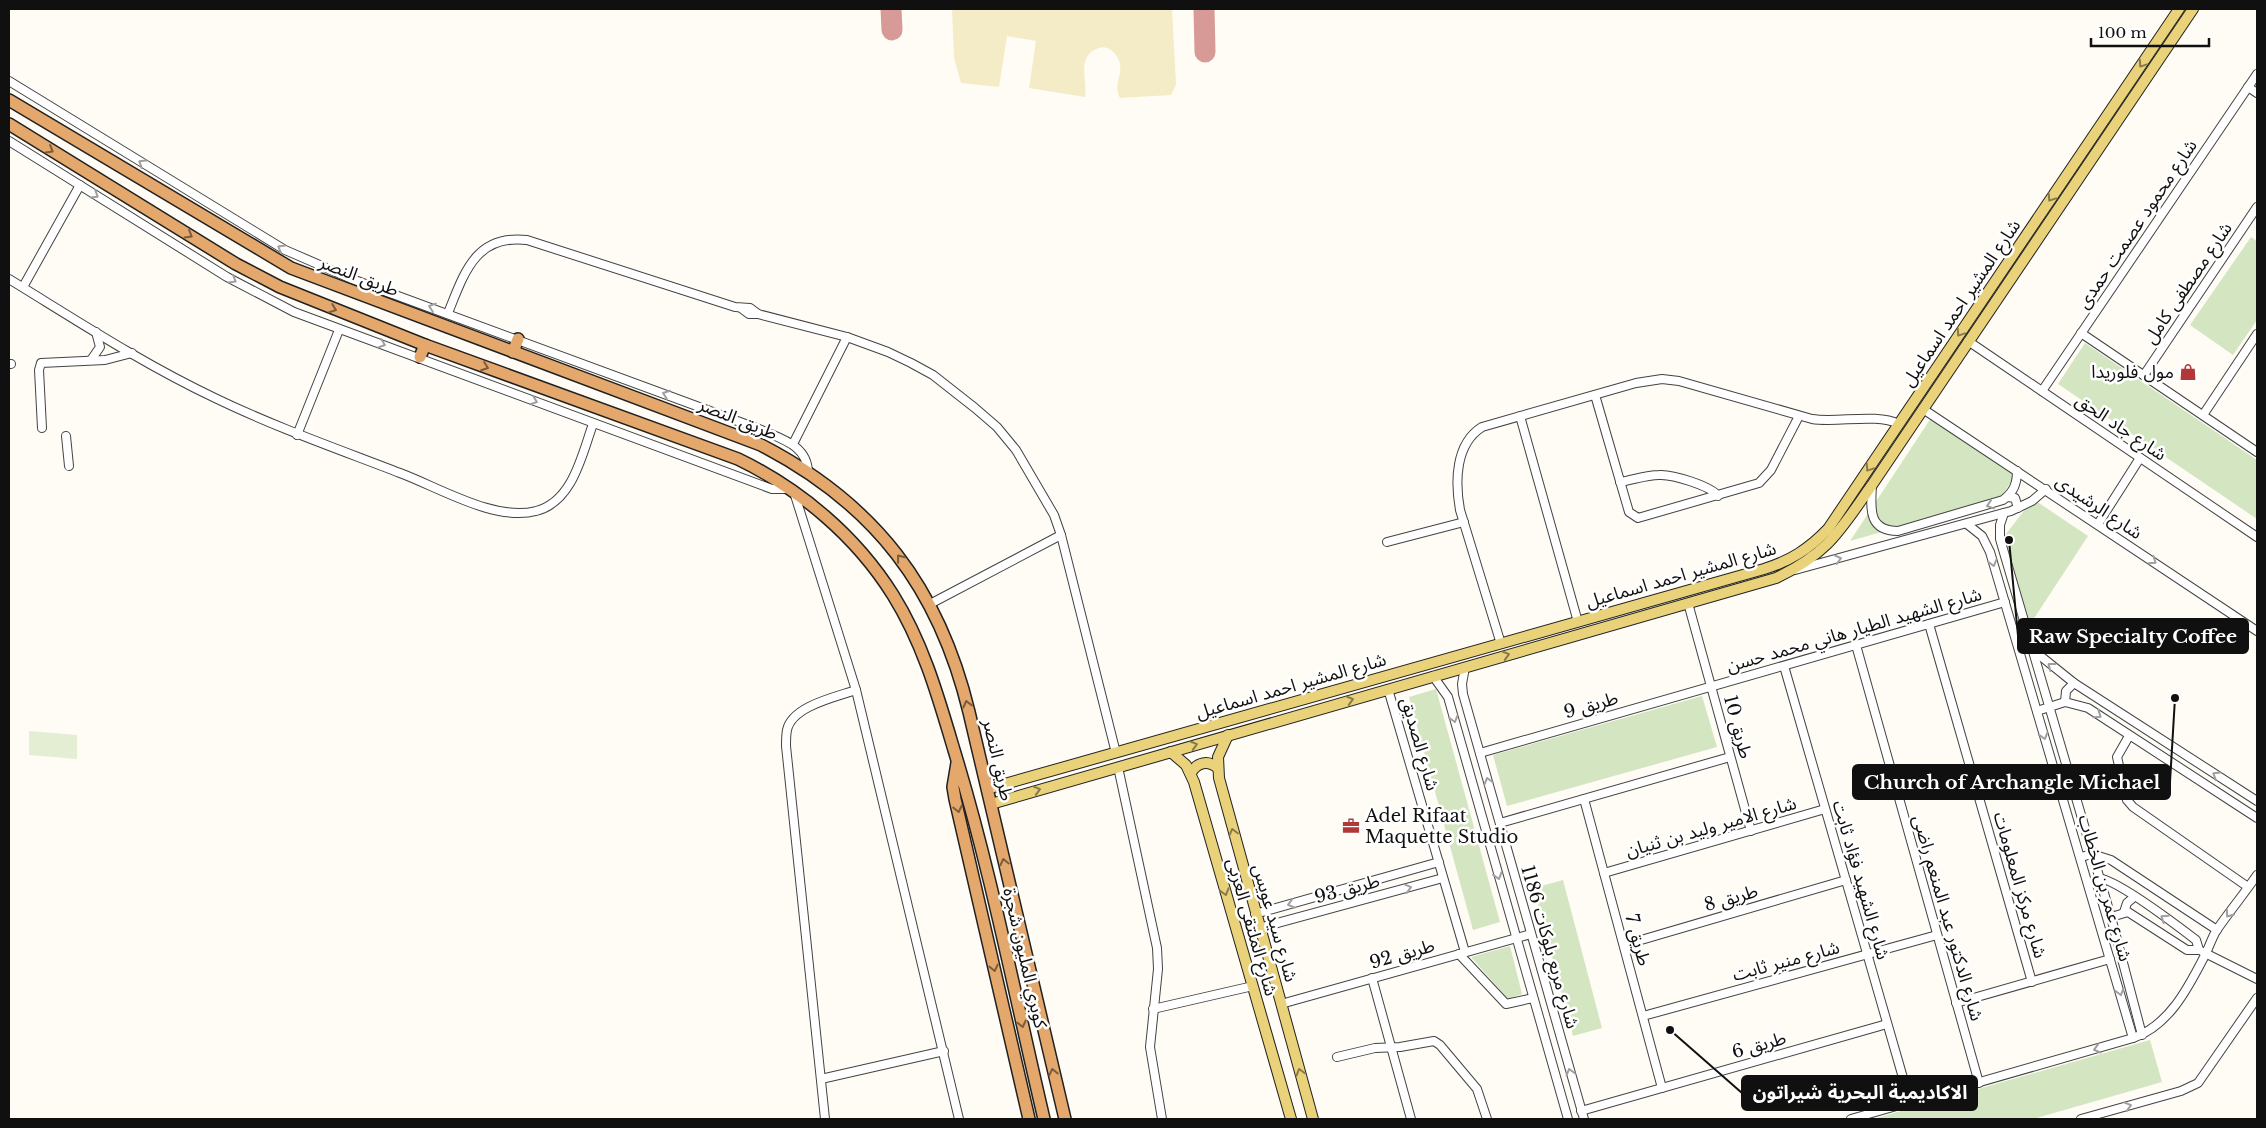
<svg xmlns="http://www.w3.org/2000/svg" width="2266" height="1128" font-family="'Libre Baskerville','Noto Sans Arabic',serif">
  <rect width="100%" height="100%" fill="#fefcf5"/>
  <g fill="#d3e6c1">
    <path d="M2251 237 2257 241V320L2233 355 2190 325Z"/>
    <path d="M2085 343 2257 460V519L2058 384Z"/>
    <path d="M1931 418 2015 475 2001 498 1850 541Z"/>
    <path d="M2033 499 2088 536 2027 629 2003 538Z"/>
    <path d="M1436 689 1500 922 1473 930 1409 697Z"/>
    <path d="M1702 696 1717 747 1507 806 1493 755Z"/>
    <path d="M1563 880 1602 1028 1573 1036 1534 888Z"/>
    <path d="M1510 946 1522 994 1508 999 1471 957Z"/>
    <path d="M2150 1040 2162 1082 2033 1119H1873Z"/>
  </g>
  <path fill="#f4ecc6" d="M952 9H1172L1176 85 1171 95 1120 98C1113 84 1122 77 1120 64 1119 58 1115 52 1109 49 1104 46 1099 47 1094 50 1077 60 1088 82 1085 97L1029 88 1036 41 1007 36 999 87 961 83 954 58Z"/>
  <path fill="#e3eed2" d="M29 731 77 735V759L29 755Z"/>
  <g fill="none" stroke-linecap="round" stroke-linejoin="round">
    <g stroke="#d89a96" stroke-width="21">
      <path d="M891 9 892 30"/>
      <path d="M1204 9 1205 52"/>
    </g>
    <g stroke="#434343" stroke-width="10">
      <g id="minor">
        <path d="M9 81 285 250 352 279 759 429C781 439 808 445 808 473"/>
        <path d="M2248 87 2257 93"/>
        <path d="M9 141 227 277 294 312 772 489H790"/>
        <path d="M9 279C76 320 143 364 215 398 275 427 338 449 400 473 438 487 495 522 536 511 573 502 582 454 593 424"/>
        <path d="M23 287 80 185"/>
        <path d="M741 308 749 314H758"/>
        <path d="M448 313C464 274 475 234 527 240L735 307 750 308 758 314 847 337 888 352 911 363 933 375 975 408 997 427 1016 450 1054 515 1061 535 1116 753"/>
        <path d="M2081 333 2257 452"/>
        <path d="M1968 341 2257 537"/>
        <path d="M91 360 100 347 96 332"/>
        <path d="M9 364H11"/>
        <path d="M2144 375 2257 207"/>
        <path d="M2042 391 2257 74"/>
        <path d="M1595 395 1629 512 1638 518 1759 483 1771 470 1799 416"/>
        <path d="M1923 409 2257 631"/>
        <path d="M2203 415 2257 334"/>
        <path d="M1520 416 1578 622"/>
        <path d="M42 428 39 370 41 363 105 360 132 353"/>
        <path d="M297 435 339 330"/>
        <path d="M66 436 69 466"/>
        <path d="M793 444 847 337"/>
        <path d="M1620 482C1633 480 1646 475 1659 475 1672 474 1711 486 1718 496"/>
        <path d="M1872 485C1871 507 1867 531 1898 531L2003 500C2014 492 2017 483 2017 471"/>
        <path d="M794 492 856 690"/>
        <path d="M2008 497 2015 498 2018 508"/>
        <path d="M2004 513 2000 525V539L2111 917 2142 1035"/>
        <path d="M1967 524 1982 536 1990 552 2133 1038"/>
        <path d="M2098 524 2140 458"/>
        <path d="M1387 542 1464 522"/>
        <path d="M1795 570 2011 511 2032 501 2046 489"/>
        <path d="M1688 603 1751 831"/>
        <path d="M930 604 1061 535"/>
        <path d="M1929 624 2032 982"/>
        <path d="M1501 644 1460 510C1455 482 1455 444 1482 427L1636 383 1662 379 1679 381 1812 419C1838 423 1876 413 1899 424"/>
        <path d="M1856 645 1979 1083"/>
        <path d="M2033 650 2074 683 2257 801"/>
        <path d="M1784 666 1910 1102"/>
        <path d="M1465 667 1462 684 1463 694 1584 1119"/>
        <path d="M1433 676 1448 697 1568 1119"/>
        <path d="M1388 689 1465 952"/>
        <path d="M2065 702 2066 691 2074 683"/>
        <path d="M2037 711 2065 702 2088 708 2257 818"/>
        <path d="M2129 736 2117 757 2127 800 2133 807 2248 887"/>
        <path d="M1480 753 2005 602"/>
        <path d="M1118 767 1157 948 1158 969 1150 1047 1162 1119"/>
        <path d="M1584 799 1662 1088"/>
        <path d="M1500 823 1730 757"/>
        <path d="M2081 857 2092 854 2111 860 2217 930"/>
        <path d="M1604 873 1825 809"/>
        <path d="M2097 878C2114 877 2179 927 2196 940L2199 950"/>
        <path d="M2124 912 2127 903 2134 897"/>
        <path d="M1255 914 1439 862"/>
        <path d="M2111 917 2128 912 2187 950H2199"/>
        <path d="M1259 928 1443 878"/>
        <path d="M1624 945 1846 880"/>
        <path d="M2203 952 2257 979"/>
        <path d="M1459 954 1506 1004 1533 998"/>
        <path d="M1372 978 1411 1119"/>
        <path d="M1956 1003 2110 959"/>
        <path d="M1281 1004 1531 934"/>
        <path d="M1153 1009 1253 986"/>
        <path d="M1643 1016 1937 935"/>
        <path d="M1337 1057 1375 1048 1400 1047 1434 1041 1440 1045 1477 1089 1487 1119"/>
        <path d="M821 1079 944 1051"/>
        <path d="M1581 1111 1887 1024"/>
        <path d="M825 1119 786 746C786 741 786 735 787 730 792 706 836 697 856 690L959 1119"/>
        <path d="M1851 1119 2133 1038C2168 1026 2187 990 2203 959 2208 950 2211 940 2216 931 2229 912 2244 894 2257 875"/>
        <path d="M2081 1119 2181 1091 2198 1083 2257 998"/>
      </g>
    </g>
    <g stroke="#212121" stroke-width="12">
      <g id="major">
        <path d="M1228 735 1218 757 1219 778 1313 1119"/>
        <path d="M1171 752 1186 765 1194 782 1291 1119"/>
        <path d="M1191 773C1197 762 1208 760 1218 768"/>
        <path d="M987 789 1764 569C1790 561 1809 549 1828 529L2179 9"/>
        <path d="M991 804 1776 578C1829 553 1840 530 1872 485L2193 9"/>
      </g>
    </g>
    <g stroke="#212121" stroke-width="14">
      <g id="highway">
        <path d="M9 100 291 268 761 445C875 504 939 588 969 712L1065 1119"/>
        <path d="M9 124 236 264 280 287 425 345 738 459C800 489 856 536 893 595 923 643 938 696 954 750 991 871 1015 996 1044 1119"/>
        <path d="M513 352 518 339"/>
        <path d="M420 357 425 345"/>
        <path d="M957 763 953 787 955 799 1029 1119"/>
      </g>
    </g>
    <use href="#minor" stroke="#fff" stroke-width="8"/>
    <use href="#major" stroke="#e9d279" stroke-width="10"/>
    <use href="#highway" stroke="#e4a86c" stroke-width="11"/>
  </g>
  <defs><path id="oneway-chevron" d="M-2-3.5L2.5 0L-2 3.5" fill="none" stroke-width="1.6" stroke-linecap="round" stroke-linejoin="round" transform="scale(1.25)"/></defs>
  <g stroke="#877b4a">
    <use href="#oneway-chevron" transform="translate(2142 64) rotate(124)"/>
    <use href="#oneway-chevron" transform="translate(2051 198) rotate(124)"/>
    <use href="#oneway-chevron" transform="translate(1960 333) rotate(124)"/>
    <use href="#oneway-chevron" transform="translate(1869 468) rotate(124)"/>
    <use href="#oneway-chevron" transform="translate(1506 655) rotate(-16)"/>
    <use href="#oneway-chevron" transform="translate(1350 700) rotate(-16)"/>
    <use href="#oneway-chevron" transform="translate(1194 745) rotate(-16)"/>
    <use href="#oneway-chevron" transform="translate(1037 790) rotate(-16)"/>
    <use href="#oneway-chevron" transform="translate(1233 832) rotate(-105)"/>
    <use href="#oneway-chevron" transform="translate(1225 892) rotate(74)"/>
    <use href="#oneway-chevron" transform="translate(1300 1072) rotate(-106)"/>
  </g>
  <g stroke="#7a5c3e">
    <use href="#oneway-chevron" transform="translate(50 150) rotate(31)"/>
    <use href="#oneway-chevron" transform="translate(189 235) rotate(31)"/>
    <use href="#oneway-chevron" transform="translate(333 309) rotate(21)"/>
    <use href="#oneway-chevron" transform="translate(485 367) rotate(20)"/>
    <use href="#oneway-chevron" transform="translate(900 558) rotate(-128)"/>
    <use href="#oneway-chevron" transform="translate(967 704) rotate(-104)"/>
    <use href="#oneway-chevron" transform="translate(958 809) rotate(77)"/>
    <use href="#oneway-chevron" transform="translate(1004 862) rotate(-103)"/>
    <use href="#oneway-chevron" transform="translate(994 968) rotate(77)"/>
    <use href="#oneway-chevron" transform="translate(1022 1024) rotate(77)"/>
    <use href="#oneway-chevron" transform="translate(1053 1072) rotate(-103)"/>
  </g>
  <g stroke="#9f9f9f">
    <use href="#oneway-chevron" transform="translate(142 163) rotate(-148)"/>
    <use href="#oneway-chevron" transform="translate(95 195) rotate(32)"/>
    <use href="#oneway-chevron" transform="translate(281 248) rotate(-150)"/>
    <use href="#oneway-chevron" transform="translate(233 280) rotate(31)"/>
    <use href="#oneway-chevron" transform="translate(432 307) rotate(-161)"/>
    <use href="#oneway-chevron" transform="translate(382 344) rotate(19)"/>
    <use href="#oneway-chevron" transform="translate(666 394) rotate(-160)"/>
    <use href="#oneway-chevron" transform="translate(534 401) rotate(21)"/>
    <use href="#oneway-chevron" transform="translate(1990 505) rotate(162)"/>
    <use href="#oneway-chevron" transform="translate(1838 559) rotate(-14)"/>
    <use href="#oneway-chevron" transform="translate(2153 561) rotate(34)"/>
    <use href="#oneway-chevron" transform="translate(1993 563) rotate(73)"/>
    <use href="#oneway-chevron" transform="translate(2051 666) rotate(-143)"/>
    <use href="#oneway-chevron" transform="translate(2098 715) rotate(34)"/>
    <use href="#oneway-chevron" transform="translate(1454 719) rotate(74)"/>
    <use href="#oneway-chevron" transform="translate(2044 736) rotate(73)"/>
    <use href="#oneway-chevron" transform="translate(2216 775) rotate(-148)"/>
    <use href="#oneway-chevron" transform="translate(1488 781) rotate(-106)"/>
    <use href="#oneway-chevron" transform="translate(1498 876) rotate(74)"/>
    <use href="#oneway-chevron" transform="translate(1408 888) rotate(-15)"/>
    <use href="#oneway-chevron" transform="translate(1291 904) rotate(164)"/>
    <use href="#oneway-chevron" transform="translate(2229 914) rotate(126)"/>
    <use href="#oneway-chevron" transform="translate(2164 918) rotate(-145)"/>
    <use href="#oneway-chevron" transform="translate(2120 992) rotate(74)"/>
    <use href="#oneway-chevron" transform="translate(2097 1049) rotate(164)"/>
    <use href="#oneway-chevron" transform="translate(1570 1072) rotate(-106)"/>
    <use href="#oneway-chevron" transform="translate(2128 1106) rotate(-16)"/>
  </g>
  <defs>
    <g id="shop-bare" transform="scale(1.35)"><path d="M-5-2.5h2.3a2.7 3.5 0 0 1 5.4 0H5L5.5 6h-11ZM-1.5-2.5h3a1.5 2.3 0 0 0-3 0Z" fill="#b23738" stroke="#fff" stroke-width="2.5" paint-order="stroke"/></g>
    <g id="office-bare" transform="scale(1.35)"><path d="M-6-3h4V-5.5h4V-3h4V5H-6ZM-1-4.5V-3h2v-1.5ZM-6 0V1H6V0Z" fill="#b23738" stroke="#fff" stroke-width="2.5" paint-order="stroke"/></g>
  </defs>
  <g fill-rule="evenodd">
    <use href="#shop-bare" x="2188" y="372"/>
    <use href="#office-bare" x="1351" y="826"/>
  </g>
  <g text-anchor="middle" stroke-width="5" stroke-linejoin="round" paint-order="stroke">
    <g font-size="18" fill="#101010" stroke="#fff">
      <text transform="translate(2137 224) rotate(-56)" y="6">شارع محمود عصمت حمدى</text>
      <text transform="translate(359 276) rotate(21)" y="6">طريق النصر</text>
      <text transform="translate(2188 283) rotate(-56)" y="6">شارع مصطفى كامل</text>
      <text transform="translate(1961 303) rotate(-56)" y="6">شارع المشير احمد اسماعيل</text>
      <text transform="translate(738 419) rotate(22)" y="6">طريق النصر</text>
      <text transform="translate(2121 427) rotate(34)" y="6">شارع جاد الحق</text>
      <text transform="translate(2099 507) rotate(34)" y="6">شارع الرشيدى</text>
      <text transform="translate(1681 575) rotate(-16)" y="6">شارع المشير احمد اسماعيل</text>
      <text transform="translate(1854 630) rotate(-16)" y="6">شارع الشهيد الطيار هاني محمد حسن</text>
      <text transform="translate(1291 686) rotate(-16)" y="6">شارع المشير احمد اسماعيل</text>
      <text transform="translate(1591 705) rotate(-16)" y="6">طريق 9</text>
      <text transform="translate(1738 727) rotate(75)" y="6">طريق 10</text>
      <text transform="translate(1420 744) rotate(74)" y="6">شارع الصديق</text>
      <text transform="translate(998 760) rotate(77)" y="6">طريق النصر</text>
      <text transform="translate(1711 827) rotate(-16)" y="6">شارع الامير وليد بن ثنيان</text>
      <text transform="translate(1861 880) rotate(74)" y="6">شارع الشهيد فؤاد ثابت</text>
      <text transform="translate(2020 885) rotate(74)" y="6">شارع مركز المعلومات</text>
      <text transform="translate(2105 888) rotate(74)" y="6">شارع عمر بن الخطاب</text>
      <text transform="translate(1347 889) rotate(-15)" y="6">طريق 93</text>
      <text transform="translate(1731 898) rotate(-16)" y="6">طريق 8</text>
      <text transform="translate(1948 918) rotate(74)" y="6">شارع الدكتور عبد المنعم راضى</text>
      <text transform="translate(1275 923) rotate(74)" y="6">شارع سيد عويس</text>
      <text transform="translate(1252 927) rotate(74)" y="6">شارع الملتقى العربى</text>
      <text transform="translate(1638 940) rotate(75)" y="6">طريق 7</text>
      <text transform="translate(1550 947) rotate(74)" y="6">شارع مربع بلوكات 1186</text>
      <text transform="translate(1402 954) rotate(-16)" y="6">طريق 92</text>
      <text transform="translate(1025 958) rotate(77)" y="6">كوبري المليون شجرة</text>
      <text transform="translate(1786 961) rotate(-15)" y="6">شارع منير ثابت</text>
      <text transform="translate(1759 1045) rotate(-16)" y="6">طريق 6</text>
    </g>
    <g font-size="18" fill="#101010" stroke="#fff" text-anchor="end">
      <text x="2174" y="378">مول فلوريدا</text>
      <text x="1365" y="822" text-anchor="start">Adel Rifaat<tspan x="1365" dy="21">Maquette Studio</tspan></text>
    </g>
  </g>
  <path fill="none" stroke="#101010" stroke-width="2" d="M2009 540L2018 636M2175 698L2170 782M1670 1030L1742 1093"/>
  <g fill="#101010" stroke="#fff" stroke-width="2">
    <circle cx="2009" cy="540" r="5"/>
    <circle cx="2175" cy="698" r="5"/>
    <circle cx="1670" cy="1030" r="5"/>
  </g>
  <g fill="#101010" stroke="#101010" stroke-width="2">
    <rect x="2018" y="619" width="230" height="34" rx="5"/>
    <rect x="1853" y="765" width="317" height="34" rx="5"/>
    <rect x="1742" y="1076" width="235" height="34" rx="5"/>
  </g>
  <g font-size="19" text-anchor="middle" font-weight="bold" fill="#fff">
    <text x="2133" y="643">Raw Specialty Coffee</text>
    <text x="2012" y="789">Church of Archangle Michael</text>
    <text x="1860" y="1099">الاكاديمية البحرية شيراتون</text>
  </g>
  <rect width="2266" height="1128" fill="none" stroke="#101010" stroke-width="20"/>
  <path d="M2091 38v8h118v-8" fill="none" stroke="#101010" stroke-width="2.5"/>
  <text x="2098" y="38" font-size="15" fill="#101010" stroke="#ffffff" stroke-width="4" paint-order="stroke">100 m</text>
</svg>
